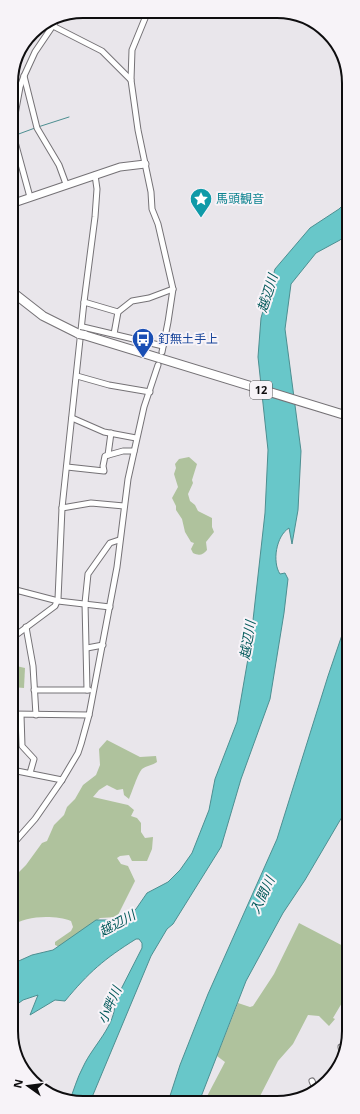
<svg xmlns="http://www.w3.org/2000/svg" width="360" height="1114" font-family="'Open Sans','Noto Sans JP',sans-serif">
  <rect width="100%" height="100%" fill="#e9e6eb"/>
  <g fill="#afc29d">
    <path d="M189 457 197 464 192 480 193 483 188 494 190 501 195 505 198 511 212 518V527L214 532 206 542 207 550C203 555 199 556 193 553L191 549 194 543 191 542 185 532 182 519 176 510V506L172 498 178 487 174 474 176 468 175 464 179 459Z"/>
    <path d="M12 665 25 668 24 688 12 687Z"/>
    <path d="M107 740 140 757 156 756 157 762C153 765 146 766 142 769 138 773 132 792 129 799L124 795 123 789 117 790 107 785 99 790 93 797 128 805 134 810 131 816 137 818 141 823V832L145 838 153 837 152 849 147 861H132L129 855 120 856 117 858 121 864 128 866 135 881 117 917 100 918 62 948 55 945V942L71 931 73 927 71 921C56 915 25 915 12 926V879L26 865 42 843 47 841 54 825 64 815 67 807 75 799 83 785 96 775 100 765 99 749Z"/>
    <path d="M299 923 347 948 349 945V991L333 1018 335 1019 329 1026 319 1016 308 1015 293 1044 278 1061 257 1102H204L225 1062 217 1056 238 1003 250 1007 253 1006 274 974Z"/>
  </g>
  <g fill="#68c7c9" stroke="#4d8f91">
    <path d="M348 200V233L340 240 316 253 291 284 285 329 301 451 298 510 292 544 289 528C276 536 272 562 280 574L285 573 288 579 284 613 270 699 241 779 221 847 173 924 167 929 151 956 90 1102H69C74 1090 77 1078 83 1067 93 1045 116 1026 115 1001L142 948V943L139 939H136C104 959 89 972 65 1001L55 1000 30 1015 38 995 23 1000 12 1008V964L32 955 53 950 96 920H124L136 909 147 893 168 882 180 870 192 853 209 810 215 779 237 722 250 647 265 513 268 450 258 357 261 318 275 269 310 228 339 209Z"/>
    <path d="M348 627 349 805 305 880 283 913 246 981 199 1102H168L180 1065 208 994 277 839 328 676 343 632Z"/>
  </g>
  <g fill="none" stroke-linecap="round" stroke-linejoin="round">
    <g stroke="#4d8f91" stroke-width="1">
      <path d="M38 127 69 117"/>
      <path d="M16 135 35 128"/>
    </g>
    <path stroke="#68c7c9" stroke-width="7" d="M15 65 19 56 38 28"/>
    <g stroke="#757276" stroke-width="7">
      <g id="street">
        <path d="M49 24 102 51 131 80 138 130 151 192 152 209 158 224 173 289 168 322 162 352"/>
        <path d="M24 76 37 128 59 165 66 184"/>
        <path d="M131 80 132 50 148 11"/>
        <path d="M30 197 12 131 20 87 24 76 35 52 56 21"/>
        <path d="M84 302 118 312 132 301 149 298 173 289"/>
        <path d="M83 327 163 346"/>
        <path d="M114 334 118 312"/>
        <path d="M77 376 109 385 150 392"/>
        <path d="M72 418 104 432 136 438"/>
        <path d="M108 455 111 433"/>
        <path d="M67 467 104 471 103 466 105 456 123 451H134"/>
        <path d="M62 508 91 503 124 506"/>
        <path d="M12 589 58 601 110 607"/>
        <path d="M26 627 33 666 36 715"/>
        <path d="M12 638 55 606 58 599 62 508 84 302 95 217 97 189 95 175"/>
        <path d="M87 648 103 645"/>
        <path d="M34 690H89"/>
        <path d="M87 690 85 603 88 574 110 543 119 540"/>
        <path d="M12 714 89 715"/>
        <path d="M21 715 22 746 34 759 30 773"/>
        <path d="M12 770 62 780"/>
        <path d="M12 845 35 819 62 780 78 753 81 744 89 715 117 567 128 479 144 407 158 365"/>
        <path d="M341 1047 342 1052"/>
        <path d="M312 1081 315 1088"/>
      </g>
    </g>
    <g stroke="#757276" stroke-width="9">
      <path id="secondary" d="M11 204 120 167 145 164"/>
    </g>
    <g stroke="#757276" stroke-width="10">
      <g id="primary">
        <path d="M11 291 43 316 79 334"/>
        <path d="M84 335 348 416"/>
      </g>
    </g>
    <use href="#street" stroke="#fff" stroke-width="5"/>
    <use href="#secondary" stroke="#fff" stroke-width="7"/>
    <use href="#primary" stroke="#fff" stroke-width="8"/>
    <g stroke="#757276" stroke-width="10" stroke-linecap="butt">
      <path id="primary-bridge" d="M79 334 84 335"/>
    </g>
    <use href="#primary-bridge" stroke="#fff" stroke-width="8"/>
  </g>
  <defs>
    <g id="sight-pin" transform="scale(1.15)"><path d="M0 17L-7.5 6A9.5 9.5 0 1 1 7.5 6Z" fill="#0f9aa8" stroke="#f7f3f8"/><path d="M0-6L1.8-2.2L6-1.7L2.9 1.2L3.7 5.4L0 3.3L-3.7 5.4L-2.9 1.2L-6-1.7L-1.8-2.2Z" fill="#fff"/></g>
    <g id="bus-pin" transform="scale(1.15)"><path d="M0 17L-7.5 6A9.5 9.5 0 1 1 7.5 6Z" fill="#1a4fb4" stroke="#f7f3f8"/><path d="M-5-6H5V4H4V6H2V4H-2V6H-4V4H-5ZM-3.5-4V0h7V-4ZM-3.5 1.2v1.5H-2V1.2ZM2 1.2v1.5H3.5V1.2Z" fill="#fff"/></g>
  </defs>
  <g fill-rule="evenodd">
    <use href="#sight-pin" x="201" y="199"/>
    <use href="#bus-pin" x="143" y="339"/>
  </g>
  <g text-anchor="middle" stroke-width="4" stroke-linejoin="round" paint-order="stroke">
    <rect fill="#f7f3f8" stroke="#545255" stroke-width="1" x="250" y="381" width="22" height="18" rx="3"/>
    <g font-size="11" font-weight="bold" fill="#0e0d0f">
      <text x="261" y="394">12</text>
    </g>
    <g font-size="12" fill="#0d838f" stroke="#f7f3f8" text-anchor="start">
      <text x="216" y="203">馬頭観音</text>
    </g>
    <g font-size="12" fill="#164399" stroke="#f7f3f8" text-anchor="start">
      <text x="158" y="343">釘無土手上</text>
    </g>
    <g font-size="13" font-style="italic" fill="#005859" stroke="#f7f3f8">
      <text transform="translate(267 293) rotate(-73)" y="5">越辺川</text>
      <text transform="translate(247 640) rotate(-81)" y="5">越辺川</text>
      <text transform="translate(262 895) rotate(-65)" y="5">入間川</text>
      <text transform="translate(117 923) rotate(-29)" y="5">越辺川</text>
      <text transform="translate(109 1005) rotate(-66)" y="5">小畔川</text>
    </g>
  </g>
  <path d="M0 0H360V1114H0ZM83 18H277A65 65 0 0 1 342 83V1031A65 65 0 0 1 277 1096H83A65 65 0 0 1 18 1031V83A65 65 0 0 1 83 18Z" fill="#f7f3f8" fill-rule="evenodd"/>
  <path fill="none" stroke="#0e0d0f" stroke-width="2" d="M83 18H277A65 65 0 0 1 342 83V1031A65 65 0 0 1 277 1096H83A65 65 0 0 1 18 1031V83A65 65 0 0 1 83 18Z"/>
  <g transform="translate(28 1086) rotate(284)" stroke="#f7f3f8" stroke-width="3" paint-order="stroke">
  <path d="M0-3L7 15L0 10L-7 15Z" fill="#0e0d0f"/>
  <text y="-6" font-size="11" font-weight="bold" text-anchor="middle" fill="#0e0d0f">N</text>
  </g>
</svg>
